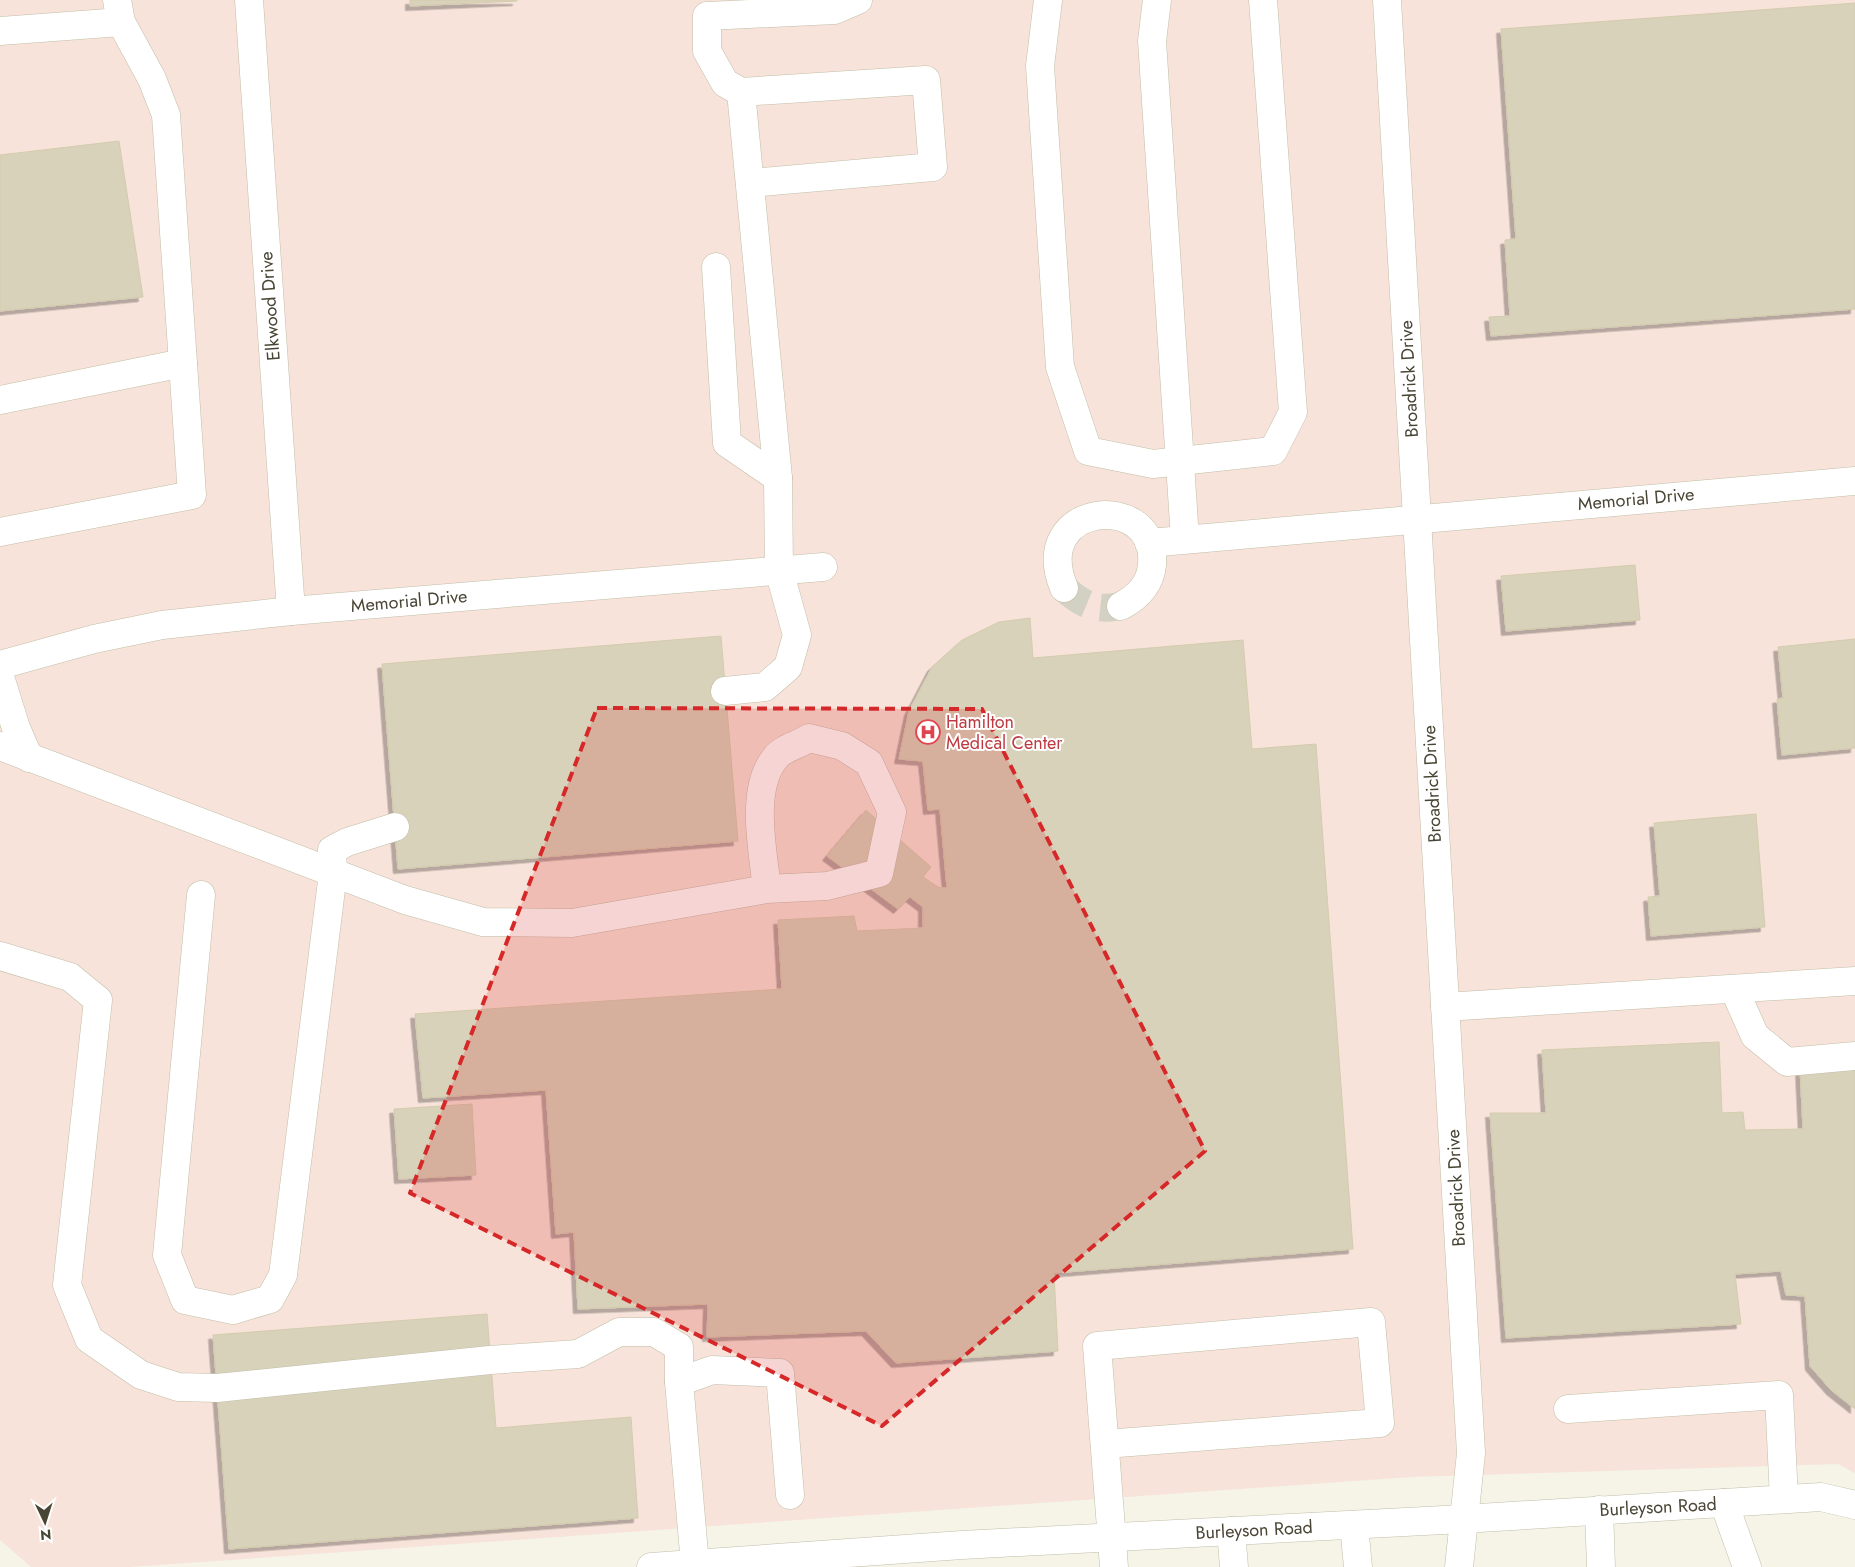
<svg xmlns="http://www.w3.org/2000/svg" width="1855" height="1567" font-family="Jost,sans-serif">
  <defs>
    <filter id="shadow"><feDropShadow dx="-4.5" dy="4.5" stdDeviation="0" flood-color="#0004"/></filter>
  </defs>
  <rect width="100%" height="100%" fill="#f5f4e7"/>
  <path fill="#f7e3d9" d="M0 0H1855V1473L1838 1464 1411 1477 130 1567H31L0 1540Z"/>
  <g fill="#d8d2bb" stroke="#d4ccad" filter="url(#shadow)">
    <path d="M410 0H517V1L410 6Z"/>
    <path d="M1855 3V309L1491 336 1489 317 1510 316 1505 240 1516 239 1501 29Z"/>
    <path d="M119 141 143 297 0 311V155Z"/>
    <path d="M1635 565 1640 620 1506 631 1501 576Z"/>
    <path d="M1030 618 1033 658 1243 640 1252 749 1316 744 1353 1249 1054 1273 1058 1351 896 1363 866 1331 707 1337 708 1304 578 1309 574 1232 556 1234 546 1090 423 1098 415 1014 782 989 778 920 854 916 857 931 923 928V907L910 897 898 909 827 856 866 810 931 867 923 877 938 887 947 888 940 809 928 810 923 761 899 759 909 711 932 667 962 640 999 622Z"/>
    <path d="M721 636 738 841 398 869 382 664Z"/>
    <path d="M1855 639V748L1782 755 1777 699 1783 698 1778 647Z"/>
    <path d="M1756 814 1765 927 1651 936 1648 897 1660 896 1654 823Z"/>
    <path d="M1719 1042 1722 1113 1743 1112 1745 1130 1803 1129 1800 1068 1855 1065V1409L1831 1390 1810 1366 1805 1296 1786 1295 1781 1271 1735 1274 1741 1324 1506 1338 1490 1113H1546L1542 1050Z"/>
    <path d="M472 1104 476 1175 399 1179 394 1109Z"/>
    <path d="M487 1314 496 1428 631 1417 638 1518 229 1549 213 1335Z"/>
  </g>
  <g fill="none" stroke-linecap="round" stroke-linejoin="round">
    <path stroke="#d3d1c3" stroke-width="28" stroke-dasharray="28 14" stroke-linecap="butt" d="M1064 588C1082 605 1097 611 1121 606"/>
    <g stroke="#c2bea8" stroke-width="29">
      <g id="minor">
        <path d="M249 0 291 611"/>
        <path d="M1048 0 1040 66 1060 367 1088 451 1153 464 1273 451 1293 412 1263 0"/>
        <path d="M1157 0 1152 41 1185 539"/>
        <path d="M1387 0 1471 1453 1459 1567"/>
        <path d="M0 31 121 22"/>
        <path d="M750 183 933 167 926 80 741 92 725 83 707 51V16L835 10 858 0"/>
        <path d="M716 267 727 443 778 478"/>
        <path d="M0 400 183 363"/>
        <path d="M0 532 192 495 166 115 152 79 121 22 117 0"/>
        <path d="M1149 543 1855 481"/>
        <path d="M1064 588C1028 501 1159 490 1152 565 1150 585 1138 597 1121 606"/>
        <path d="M0 665 94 639 162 625 291 611 823 567"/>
        <path d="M0 677 16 728 29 758"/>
        <path d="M725 691 765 687 788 667 797 635 779 570 778 478 741 92"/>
        <path d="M0 746 405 900 483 922 572 923 767 889 827 886 879 873 892 812 869 763 842 746 809 738C800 744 782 749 776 757 749 788 763 851 767 889"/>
        <path d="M201 895 167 1255 185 1300 233 1310 270 1299 283 1275 333 873 332 850 347 842 395 827"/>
        <path d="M0 956 70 977 98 1000 67 1285 89 1339 141 1375 178 1387 217 1388 490 1360 578 1354 619 1332H654L679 1347V1382"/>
        <path d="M1734 989 1755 1036 1787 1062 1855 1056"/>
        <path d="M1445 1007 1855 981"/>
        <path d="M1568 1409 1779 1395 1784 1499"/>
        <path d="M1105 1444 1380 1423 1371 1322 1097 1346 1114 1567"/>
        <path d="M1724 1503 1747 1567"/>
        <path d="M1599 1510 1601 1567"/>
        <path d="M1354 1525 1358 1567"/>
        <path d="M1231 1531 1234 1567"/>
        <path d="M695 1564 679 1382 712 1370 780 1373 790 1495"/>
        <path d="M651 1567 962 1545 1463 1519 1821 1497 1855 1505"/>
      </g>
    </g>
    <use href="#minor" stroke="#fff" stroke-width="28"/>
  </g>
  <path fill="#d62828" fill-opacity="0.2" stroke="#d62828" stroke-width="4" stroke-dasharray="10 6" stroke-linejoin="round" d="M597 708 982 709 1205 1151 882 1426 410 1193Z"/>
  <defs>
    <g id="hospital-ring" transform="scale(1.25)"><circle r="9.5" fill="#fff" stroke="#e0444e" stroke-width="1.5"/><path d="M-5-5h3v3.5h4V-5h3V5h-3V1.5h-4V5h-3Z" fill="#e0444e"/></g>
  </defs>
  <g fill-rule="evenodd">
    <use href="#hospital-ring" x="928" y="732"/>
  </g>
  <g text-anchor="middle" stroke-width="4" stroke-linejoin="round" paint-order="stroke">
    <g font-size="18" fill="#494535" stroke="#fff">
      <text transform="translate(270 306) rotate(-94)" y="6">Elkwood Drive</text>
      <text transform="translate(1409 379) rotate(-93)" y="6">Broadrick Drive</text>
      <text transform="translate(1636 499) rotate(-5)" y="6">Memorial Drive</text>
      <text transform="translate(409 601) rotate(-5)" y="6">Memorial Drive</text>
      <text transform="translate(1432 784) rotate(-93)" y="6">Broadrick Drive</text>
      <text transform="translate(1456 1188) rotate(-93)" y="6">Broadrick Drive</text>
      <text transform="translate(1658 1507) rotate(-3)" y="6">Burleyson Road</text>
      <text transform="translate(1254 1530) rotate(-3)" y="6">Burleyson Road</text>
    </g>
    <g font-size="18" fill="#be3a42" stroke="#fff" text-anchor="start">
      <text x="946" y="728">Hamilton<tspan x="946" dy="21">Medical Center</tspan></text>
    </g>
  </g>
  <g transform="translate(45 1522) rotate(176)" stroke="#ffffff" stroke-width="4" paint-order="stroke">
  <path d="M0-4L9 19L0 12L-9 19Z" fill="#494535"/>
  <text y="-8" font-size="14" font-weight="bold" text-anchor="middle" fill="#494535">N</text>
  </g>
</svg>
